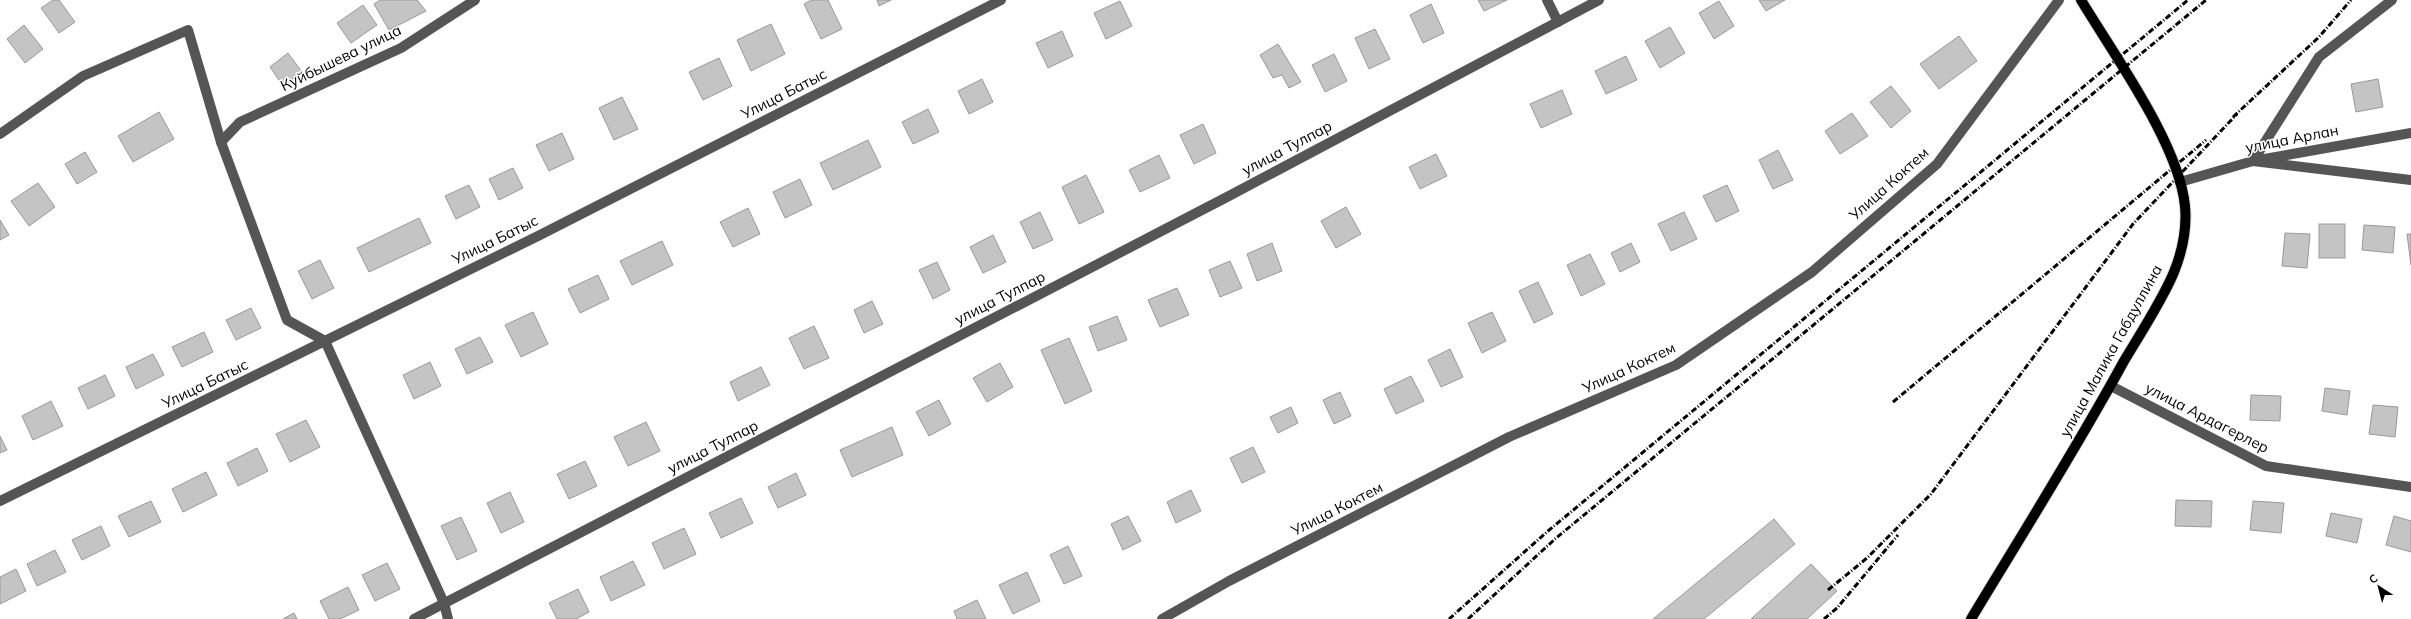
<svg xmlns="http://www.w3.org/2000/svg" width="2411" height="619" font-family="Mulish,sans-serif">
  <rect width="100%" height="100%" fill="#fff"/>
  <g fill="#c4c4c4" stroke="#999">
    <path d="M53 0H59L75 22 59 33 41 8Z"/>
    <path d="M380 0H417L426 11 389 30 374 4Z"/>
    <path d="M811 0H828L842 29 821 39 804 4Z"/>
    <path d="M877 0H891L879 6Z"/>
    <path d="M1478 0H1507L1484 11Z"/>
    <path d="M1759 0H1785L1766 11Z"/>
    <path d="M1120 1 1132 26 1106 39 1094 13Z"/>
    <path d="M1719 1 1734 26 1714 39 1699 13Z"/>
    <path d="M1431 4 1444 33 1423 43 1410 15Z"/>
    <path d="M363 5 377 25 351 43 337 23Z"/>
    <path d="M771 24 785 54 751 71 737 40Z"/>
    <path d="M24 25 43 49 25 63 7 39Z"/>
    <path d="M1670 27 1685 53 1660 68 1645 41Z"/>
    <path d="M1375 29 1390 59 1369 69 1355 38Z"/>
    <path d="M1062 31 1073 56 1048 68 1036 43Z"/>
    <path d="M1959 36 1977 61 1939 89 1920 64Z"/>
    <path d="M1278 44 1301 82 1289 88 1282 75 1273 78 1260 55Z"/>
    <path d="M288 53 302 72 283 86 270 67Z"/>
    <path d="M1334 54 1347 81 1325 92 1312 65Z"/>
    <path d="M1626 56 1637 80 1606 94 1595 71Z"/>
    <path d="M719 58 732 86 703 100 689 72Z"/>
    <path d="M982 79 993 102 969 114 958 91Z"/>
    <path d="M2378 79 2383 107 2356 112 2351 84Z"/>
    <path d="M1891 86 1911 111 1891 128 1870 102Z"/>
    <path d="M1562 90 1572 114 1541 128 1530 104Z"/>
    <path d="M622 97 638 129 614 140 599 108Z"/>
    <path d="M928 109 939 132 913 144 902 122Z"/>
    <path d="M159 112 174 139 133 162 118 136Z"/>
    <path d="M1852 113 1868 136 1840 154 1825 131Z"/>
    <path d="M1203 124 1216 153 1194 164 1180 135Z"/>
    <path d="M562 133 574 159 549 171 536 145Z"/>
    <path d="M868 140 881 167 833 190 820 163Z"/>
    <path d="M1778 150 1793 180 1773 189 1759 160Z"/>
    <path d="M85 152 97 172 77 184 65 164Z"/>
    <path d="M1436 154 1447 176 1420 189 1409 167Z"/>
    <path d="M1159 155 1170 178 1140 192 1129 170Z"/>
    <path d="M513 168 523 188 499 200 489 179Z"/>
    <path d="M1086 175 1104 212 1079 224 1062 187Z"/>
    <path d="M800 179 812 205 785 218 773 192Z"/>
    <path d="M38 183 55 207 29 226 11 201Z"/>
    <path d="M469 185 480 207 456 219 445 196Z"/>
    <path d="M1727 185 1739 211 1716 222 1703 196Z"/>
    <path d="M1346 207 1361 234 1336 248 1321 221Z"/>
    <path d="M748 208 760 234 733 247 720 222Z"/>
    <path d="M1040 212 1053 240 1033 249 1020 222Z"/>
    <path d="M1684 212 1697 239 1671 251 1658 224Z"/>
    <path d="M419 218 431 243 369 272 357 248Z"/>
    <path d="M0 220 9 235 0 240Z"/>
    <rect x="2319" y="224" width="26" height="34"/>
    <path d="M2364 225 2395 227 2393 253 2362 250Z"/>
    <path d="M2285 233 2310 234 2307 268 2282 266Z"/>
    <path d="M2407 234H2411V265Z"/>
    <path d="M993 235 1006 262 983 273 970 247Z"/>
    <path d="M662 241 673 265 632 285 620 261Z"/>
    <path d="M1272 243 1282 271 1257 281 1247 254Z"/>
    <path d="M1631 243 1640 262 1620 272 1611 253Z"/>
    <path d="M1590 254 1605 284 1581 296 1567 265Z"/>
    <path d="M320 260 334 288 312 299 298 271Z"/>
    <path d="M1230 261 1242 288 1220 297 1209 270Z"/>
    <path d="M937 262 950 290 933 299 919 270Z"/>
    <path d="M598 275 609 299 580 313 568 289Z"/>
    <path d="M1538 282 1553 314 1534 323 1519 291Z"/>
    <path d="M1177 288 1189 315 1160 327 1148 300Z"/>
    <path d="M872 301 883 324 864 333 854 310Z"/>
    <path d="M251 308 261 328 236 340 226 320Z"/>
    <path d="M533 312 548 344 521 357 505 325Z"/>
    <path d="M1492 312 1506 341 1482 353 1468 323Z"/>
    <path d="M1117 316 1127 340 1098 351 1089 327Z"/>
    <path d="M814 326 829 358 804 369 789 338Z"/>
    <path d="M204 332 213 352 182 367 172 347Z"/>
    <path d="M480 337 493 362 467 374 455 349Z"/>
    <path d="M1069 338 1092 391 1065 404 1041 350Z"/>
    <path d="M1450 349 1463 377 1441 387 1428 360Z"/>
    <path d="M153 354 164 375 136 389 126 367Z"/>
    <path d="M430 362 441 386 414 399 403 375Z"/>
    <path d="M1000 363 1013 387 987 402 973 378Z"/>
    <path d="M761 367 770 385 738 401 730 382Z"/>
    <path d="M105 375 115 396 88 409 78 388Z"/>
    <path d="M1411 376 1424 401 1396 414 1384 389Z"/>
    <path d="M2325 388 2350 391 2347 415 2322 411Z"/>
    <path d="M1340 392 1351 416 1334 424 1323 400Z"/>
    <path d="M2251 395 2281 396 2280 421 2250 420Z"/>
    <path d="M939 400 951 424 929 436 916 412Z"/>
    <path d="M51 401 63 426 33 440 22 416Z"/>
    <path d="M2373 405 2398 407 2395 437 2369 434Z"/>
    <path d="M1291 407 1298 423 1278 433 1270 417Z"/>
    <path d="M306 420 320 447 290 462 276 434Z"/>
    <path d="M646 422 660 451 628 466 614 437Z"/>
    <path d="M892 427 903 455 852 477 840 450Z"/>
    <path d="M0 436 7 450 0 453Z"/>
    <path d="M1253 447 1265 472 1242 483 1230 458Z"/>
    <path d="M257 448 268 471 238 486 227 463Z"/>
    <path d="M585 461 597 486 569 499 557 474Z"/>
    <path d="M206 472 217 495 183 512 172 489Z"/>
    <path d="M796 473 806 495 778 508 768 487Z"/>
    <path d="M1191 490 1201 511 1176 523 1167 502Z"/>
    <path d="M510 492 524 522 501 533 487 503Z"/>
    <path d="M741 498 753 523 721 538 709 513Z"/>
    <path d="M2176 500 2212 501 2211 527 2175 526Z"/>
    <path d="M151 501 161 522 129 537 118 516Z"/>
    <path d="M2253 501 2284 503 2281 533 2250 530Z"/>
    <path d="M2331 513 2362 519 2357 543 2326 536Z"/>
    <path d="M1128 516 1141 541 1123 550 1111 524Z"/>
    <path d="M2394 516 2411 521V552L2386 545Z"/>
    <path d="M461 517 477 551 457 560 441 526Z"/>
    <path d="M1774 519 1795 544 1704 619H1653Z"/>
    <path d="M101 526 110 546 82 560 72 540Z"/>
    <path d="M684 528 696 554 664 569 652 543Z"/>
    <path d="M1068 546 1082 576 1064 584 1050 555Z"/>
    <path d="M55 550 66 572 37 586 27 564Z"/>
    <path d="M633 561 645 585 611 601 600 577Z"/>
    <path d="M387 563 400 589 375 601 362 575Z"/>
    <path d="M1811 564 1837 591 1807 619H1751Z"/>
    <path d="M16 569 26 591 0 604V577Z"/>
    <path d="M1027 572 1040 601 1013 614 999 585Z"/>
    <path d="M348 587 359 610 340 619H329L320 601Z"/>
    <path d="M578 589 589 612 576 619H557L549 603Z"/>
    <path d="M977 600 986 619H957L954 611Z"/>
    <path d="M294 613 297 619H283Z"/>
  </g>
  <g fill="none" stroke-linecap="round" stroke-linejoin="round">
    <g stroke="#dbdbdb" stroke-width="12">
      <path id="major" d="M1971 619C2023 533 2076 449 2124 361 2140 334 2162 301 2174 272 2182 252 2187 228 2185 206 2179 144 2114 55 2081 0"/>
    </g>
    <g stroke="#555" stroke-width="10">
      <path d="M1547 0 1558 22"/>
      <path d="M2392 0 2319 57 2253 161 2411 180"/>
      <path d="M0 134 83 76 188 30 221 142 287 320 325 341 444 603 448 619"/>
      <path d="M221 142 240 122 401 48 475 0"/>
      <path d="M2180 182 2253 161 2411 133"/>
      <path d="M2111 386 2266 466 2411 487"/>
      <path d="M0 501 540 235 1001 0"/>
      <path d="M414 619 1227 197 1599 0"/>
      <path d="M1162 619 1229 581 1509 437 1676 365 1812 272 1937 164 2059 0"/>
    </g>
    <use href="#major" stroke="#000" stroke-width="10"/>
    <g stroke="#000" stroke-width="3" stroke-dasharray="6 2 1 2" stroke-linecap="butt">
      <path d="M2233 117 2319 37 2351 0"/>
      <path d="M1893 402 2206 140"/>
      <path d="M1828 590 1867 558 1931 494 2133 224 2237 114"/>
      <path d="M1449 619 1548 531 2188 0"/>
      <path d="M1468 619 1555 539 2206 0"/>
      <path d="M1824 619 1837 608 1898 535"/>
    </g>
  </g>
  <g text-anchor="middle" stroke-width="3" stroke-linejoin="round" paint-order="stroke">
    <g font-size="15" fill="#000" stroke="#fff">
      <text transform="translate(341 58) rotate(-26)" y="5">Куйбышева улица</text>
      <text transform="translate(784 94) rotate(-27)" y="5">Улица Батыс</text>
      <text transform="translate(2292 139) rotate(-11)" y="5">улица Арлан</text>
      <text transform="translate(1287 148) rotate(-28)" y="5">улица Тулпар</text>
      <text transform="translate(1889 184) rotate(-42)" y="5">Улица Коктем</text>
      <text transform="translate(495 240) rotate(-26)" y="5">Улица Батыс</text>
      <text transform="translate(1000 298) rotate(-27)" y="5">улица Тулпар</text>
      <text transform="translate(2111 351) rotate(-61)" y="5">улица Малика Габдуллина</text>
      <text transform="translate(1629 368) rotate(-25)" y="5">Улица Коктем</text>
      <text transform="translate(205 384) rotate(-26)" y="5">Улица Батыс</text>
      <text transform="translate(2207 418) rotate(27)" y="5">улица Ардагерлер</text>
      <text transform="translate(713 447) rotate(-27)" y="5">улица Тулпар</text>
      <text transform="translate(1337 509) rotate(-27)" y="5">Улица Коктем</text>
    </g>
  </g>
  <g transform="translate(2379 587) rotate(324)" stroke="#ffffff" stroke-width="3" paint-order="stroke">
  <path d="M0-3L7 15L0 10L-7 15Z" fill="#000000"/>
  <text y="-6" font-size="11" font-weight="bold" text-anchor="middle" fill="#000000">С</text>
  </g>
</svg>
